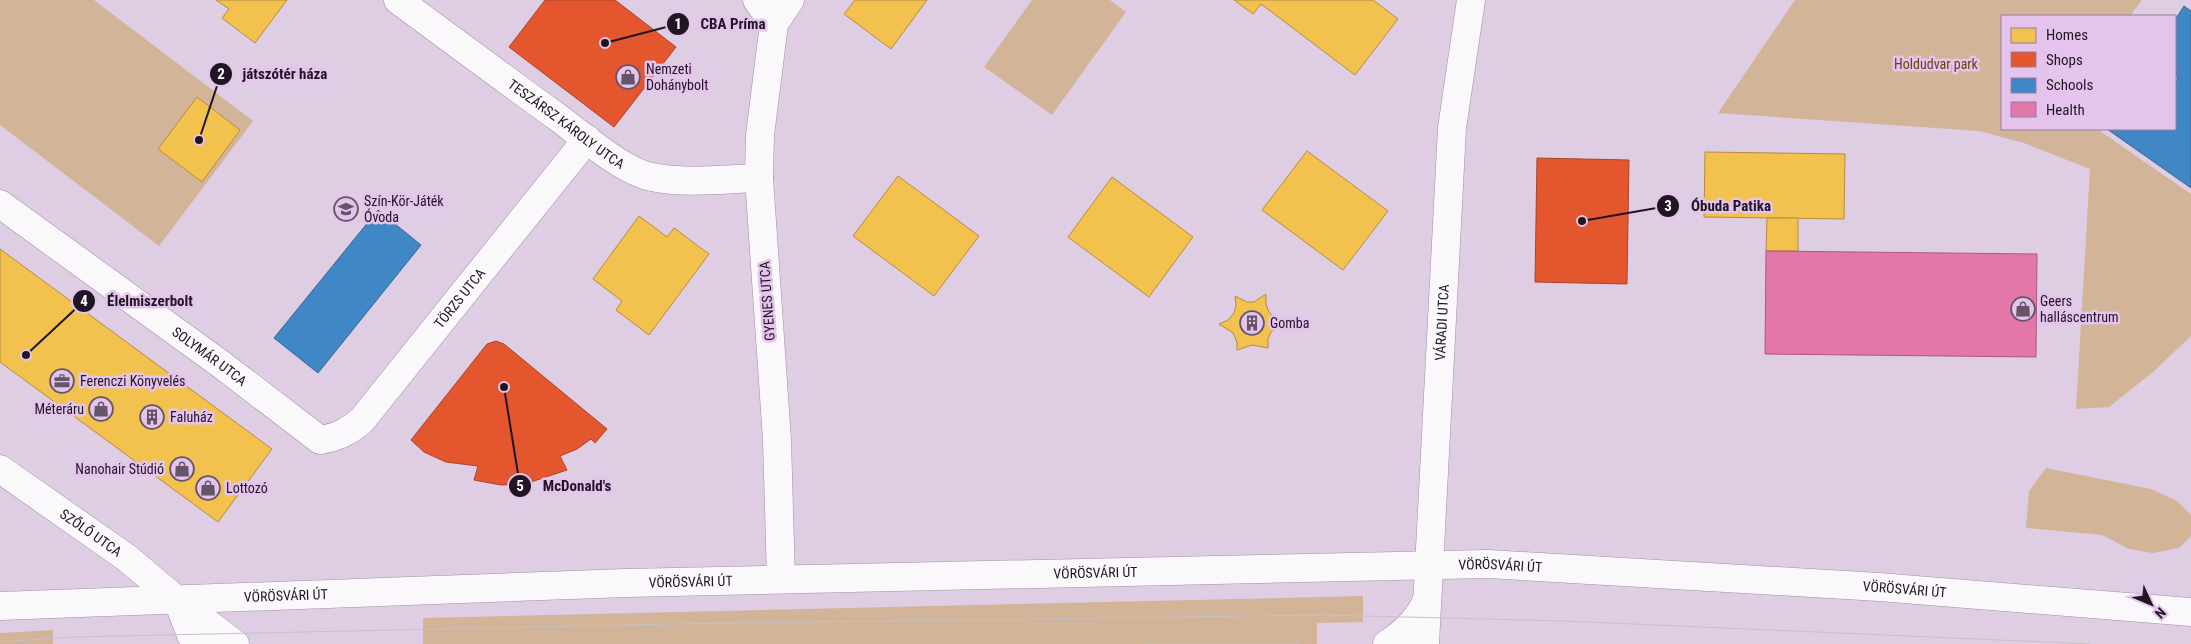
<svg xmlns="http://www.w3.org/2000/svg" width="2191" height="644" font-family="'Roboto Condensed',sans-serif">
  <rect width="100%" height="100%" fill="#dfcde4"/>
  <g fill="#d2b499">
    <path d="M0 0H94L253 121 159 246 0 125Z"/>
    <path d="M1032 0H1110L1126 12 1052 115 984 67Z"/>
    <path d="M1795 0H2142L2130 16H2002V129H2097L2191 194V336L2153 372 2109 407 2076 409 2090 169 2024 143 1979 131 1718 113Z"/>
    <path d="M2046 468 2151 489 2177 501 2191 515V536L2179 548 2153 553 2129 549 2102 535 2026 528 2029 491Z"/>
    <path d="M1363 596V622L1317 623V644H423V618Z"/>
    <path d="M53 630V644H0V633Z"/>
  </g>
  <g fill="#f2c14e" stroke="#b38d41">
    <path d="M216 0H287L255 43 222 18 229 9Z"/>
    <path d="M855 0H927L891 49 844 14Z"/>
    <path d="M1234 0H1373L1398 19 1355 75 1261 4 1253 14Z"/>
    <path d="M197 97 240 130 202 182 158 149Z"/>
    <path d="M1307 151 1388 211 1343 270 1262 210Z"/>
    <path d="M1705 152 1845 154 1844 219 1704 217Z"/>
    <path d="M898 176 979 236 934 296 853 236Z"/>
    <path d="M1112 177 1193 237 1149 297 1068 237Z"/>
    <path d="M639 216 667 237 674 228 709 254 649 335 616 310 622 301 593 279Z"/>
    <path d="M1767 218H1798V251H1766Z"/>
    <path d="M0 249 272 449 218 522 0 362Z"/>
    <path d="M1266 294V304L1269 312 1275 318 1284 321 1271 332 1268 339V348L1252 345 1237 350V342L1233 333 1219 324 1228 320 1234 313 1236 305 1235 296 1247 302H1254Z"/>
  </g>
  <g fill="#e4572e" stroke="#aa432b">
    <path d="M545 0H615L676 47 614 127 509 47Z"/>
    <path d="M1537 158 1629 160 1627 284 1535 282Z"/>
    <path d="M496 341 504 344 607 429 595 443 591 439 577 449 560 456 567 470 525 484 501 485 474 480 478 466 446 462 424 452 411 440 487 344Z"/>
  </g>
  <g fill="#3f88c5" stroke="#366695">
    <path d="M2184 6 2191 11V188L2107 129H2175V83L2178 78 2175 76V20Z"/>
    <path d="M378 210 421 245 318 373 274 338Z"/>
  </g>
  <path fill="#e377a8" stroke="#a95a80" d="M1766 251 2037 254 2036 357 1765 354Z"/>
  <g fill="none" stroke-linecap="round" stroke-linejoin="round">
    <g stroke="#9e90a1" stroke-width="29">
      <g id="minor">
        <path id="s1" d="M398 0C452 40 506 80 560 119 584 137 624 172 652 177 686 184 724 179 759 178"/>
        <path d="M757 0 774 24"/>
        <path id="s2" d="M0 204 222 365 320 440C338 437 348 432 362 420L587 139"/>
        <path id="s3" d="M0 469 127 558 178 601 235 644"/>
        <path d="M781 579 777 440 759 178 760 135 774 24 790 0"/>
        <path d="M178 601 191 635 200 644"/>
        <path id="s4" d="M1425 644 1452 128 1471 0"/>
      </g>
    </g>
    <g stroke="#9e90a1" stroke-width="29">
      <g id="major">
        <path id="s5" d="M0 606 626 583 1488 564 1879 587 2191 612"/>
        <path d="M1387 644C1405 633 1418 620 1427 600"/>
      </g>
    </g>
    <use href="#minor" stroke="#faf8fb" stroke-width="28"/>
    <use href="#major" stroke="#faf8fb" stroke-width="28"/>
    <g stroke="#c6c0c7" stroke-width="1">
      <path d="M0 642 73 637 668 624 1324 615 1564 621 2091 644"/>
      <path d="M1146 644H1299"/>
    </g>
  </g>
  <defs>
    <g id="shop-ring" transform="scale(1.25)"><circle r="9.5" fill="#e4c4ed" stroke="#645567" stroke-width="1.5"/><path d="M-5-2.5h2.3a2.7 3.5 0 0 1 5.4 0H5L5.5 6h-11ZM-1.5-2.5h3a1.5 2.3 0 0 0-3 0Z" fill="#645567"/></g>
    <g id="school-ring" transform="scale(1.25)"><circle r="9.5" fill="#e4c4ed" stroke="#645567" stroke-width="1.5"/><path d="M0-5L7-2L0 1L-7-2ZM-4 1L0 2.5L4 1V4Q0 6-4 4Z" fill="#645567"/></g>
    <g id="building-ring" transform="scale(1.25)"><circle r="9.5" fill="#e4c4ed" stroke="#645567" stroke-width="1.5"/><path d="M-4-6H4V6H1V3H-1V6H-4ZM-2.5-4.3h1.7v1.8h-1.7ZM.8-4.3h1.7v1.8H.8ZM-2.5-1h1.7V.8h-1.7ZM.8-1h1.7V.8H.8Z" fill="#645567"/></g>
    <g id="office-ring" transform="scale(1.25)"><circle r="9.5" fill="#e4c4ed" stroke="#645567" stroke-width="1.5"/><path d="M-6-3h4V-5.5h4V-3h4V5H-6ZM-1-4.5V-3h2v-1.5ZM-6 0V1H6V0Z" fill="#645567"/></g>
  </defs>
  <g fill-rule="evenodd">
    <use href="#shop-ring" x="628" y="77"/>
    <use href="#school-ring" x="346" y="209"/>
    <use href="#shop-ring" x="2023" y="309"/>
    <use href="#building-ring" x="1252" y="323"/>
    <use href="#office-ring" x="62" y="381"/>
    <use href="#shop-ring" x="101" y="409"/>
    <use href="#building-ring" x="152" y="417"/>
    <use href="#shop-ring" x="182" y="469"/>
    <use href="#shop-ring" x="208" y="488"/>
  </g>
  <g text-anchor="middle" stroke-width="5" stroke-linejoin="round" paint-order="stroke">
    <g font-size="14" fill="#61440c" stroke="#e4c4ed">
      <text x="1936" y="69">Holdudvar park</text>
    </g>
    <g font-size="14" fill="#211524" stroke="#e4c4ed" text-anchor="start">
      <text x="646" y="74">Nemzeti<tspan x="646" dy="16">Dohánybolt</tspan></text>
      <text x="364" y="206">Szín-Kör-Játék<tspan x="364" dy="16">Óvoda</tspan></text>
      <text x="2040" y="306">Geers<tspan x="2040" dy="16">halláscentrum</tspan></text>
      <text x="1270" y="328">Gomba</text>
      <text x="80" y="386">Ferenczi Könyvelés</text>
      <text x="84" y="414" text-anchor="end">Méteráru</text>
      <text x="170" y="422">Faluház</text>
      <text x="164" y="474" text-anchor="end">Nanohair Stúdió</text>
      <text x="226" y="493">Lottozó</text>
    </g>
    <g font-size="14" fill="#211524" stroke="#e4c4ed">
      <text dy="5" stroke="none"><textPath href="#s1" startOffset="209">TESZÁRSZ KÁROLY UTCA</textPath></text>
      <text dy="5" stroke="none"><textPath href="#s2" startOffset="601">TÖRZS UTCA</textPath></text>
      <text transform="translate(767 301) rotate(-94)" y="5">GYENES UTCA</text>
      <text dy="5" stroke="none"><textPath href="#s4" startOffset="322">VÁRADI UTCA</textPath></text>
      <text dy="5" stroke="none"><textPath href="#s2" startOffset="259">SOLYMÁR UTCA</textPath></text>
      <text dy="5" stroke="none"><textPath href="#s3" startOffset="111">SZŐLŐ UTCA</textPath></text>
      <text dy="5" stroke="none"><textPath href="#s5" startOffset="1501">VÖRÖSVÁRI ÚT</textPath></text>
      <text dy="5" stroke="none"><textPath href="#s5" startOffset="1096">VÖRÖSVÁRI ÚT</textPath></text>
      <text dy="5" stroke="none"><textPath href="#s5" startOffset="691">VÖRÖSVÁRI ÚT</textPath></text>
      <text dy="5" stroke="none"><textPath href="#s5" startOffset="1906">VÖRÖSVÁRI ÚT</textPath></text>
      <text dy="5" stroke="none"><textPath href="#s5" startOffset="286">VÖRÖSVÁRI ÚT</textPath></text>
    </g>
  </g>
  <path fill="none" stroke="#211524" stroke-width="2" d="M605 43L678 24M199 140L221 74M1582 221L1668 206M26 355L84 301M504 387L520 486"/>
  <g fill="#211524" stroke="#e4c4ed" stroke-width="2">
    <circle cx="605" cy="43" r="5"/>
    <circle cx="199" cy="140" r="5"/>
    <circle cx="1582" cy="221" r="5"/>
    <circle cx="26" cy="355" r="5"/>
    <circle cx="504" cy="387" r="5"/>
    <circle cx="678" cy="24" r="12"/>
    <circle cx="221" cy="74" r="12"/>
    <circle cx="1668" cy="206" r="12"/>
    <circle cx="84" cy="301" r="12"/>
    <circle cx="520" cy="486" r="12"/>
  </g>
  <g font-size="15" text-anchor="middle" font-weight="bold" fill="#fff">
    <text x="678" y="29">1</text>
    <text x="221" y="79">2</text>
    <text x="1668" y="211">3</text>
    <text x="84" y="306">4</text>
    <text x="520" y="491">5</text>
  </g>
  <g font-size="15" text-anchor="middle" font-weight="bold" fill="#211524" stroke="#e4c4ed" stroke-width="5" stroke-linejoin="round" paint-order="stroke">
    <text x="733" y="29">CBA Príma</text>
    <text x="285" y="79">játszótér háza</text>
    <text x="1731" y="211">Óbuda Patika</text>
    <text x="150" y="306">Élelmiszerbolt</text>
    <text x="577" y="491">McDonald's</text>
  </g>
  <rect x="2001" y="15" width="175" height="115" fill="#e4c4ed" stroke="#967e9d"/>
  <rect x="2011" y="28" width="25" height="15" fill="#f2c14e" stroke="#967e9d"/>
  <text x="2046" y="40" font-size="15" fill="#211524">Homes</text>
  <rect x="2011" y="52" width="25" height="15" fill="#e4572e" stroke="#967e9d"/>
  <text x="2046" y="65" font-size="15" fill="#211524">Shops</text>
  <rect x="2011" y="78" width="25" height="15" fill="#3f88c5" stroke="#967e9d"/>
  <text x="2046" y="90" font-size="15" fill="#211524">Schools</text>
  <rect x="2011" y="102" width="25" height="15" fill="#e377a8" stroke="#967e9d"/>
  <text x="2046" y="115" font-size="15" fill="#211524">Health</text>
  <g transform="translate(2151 604) rotate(134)" stroke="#e4c4ed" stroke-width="4" paint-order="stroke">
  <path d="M0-4L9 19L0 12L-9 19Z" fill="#211524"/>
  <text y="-8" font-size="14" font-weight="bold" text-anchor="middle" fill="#211524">N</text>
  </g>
</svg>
